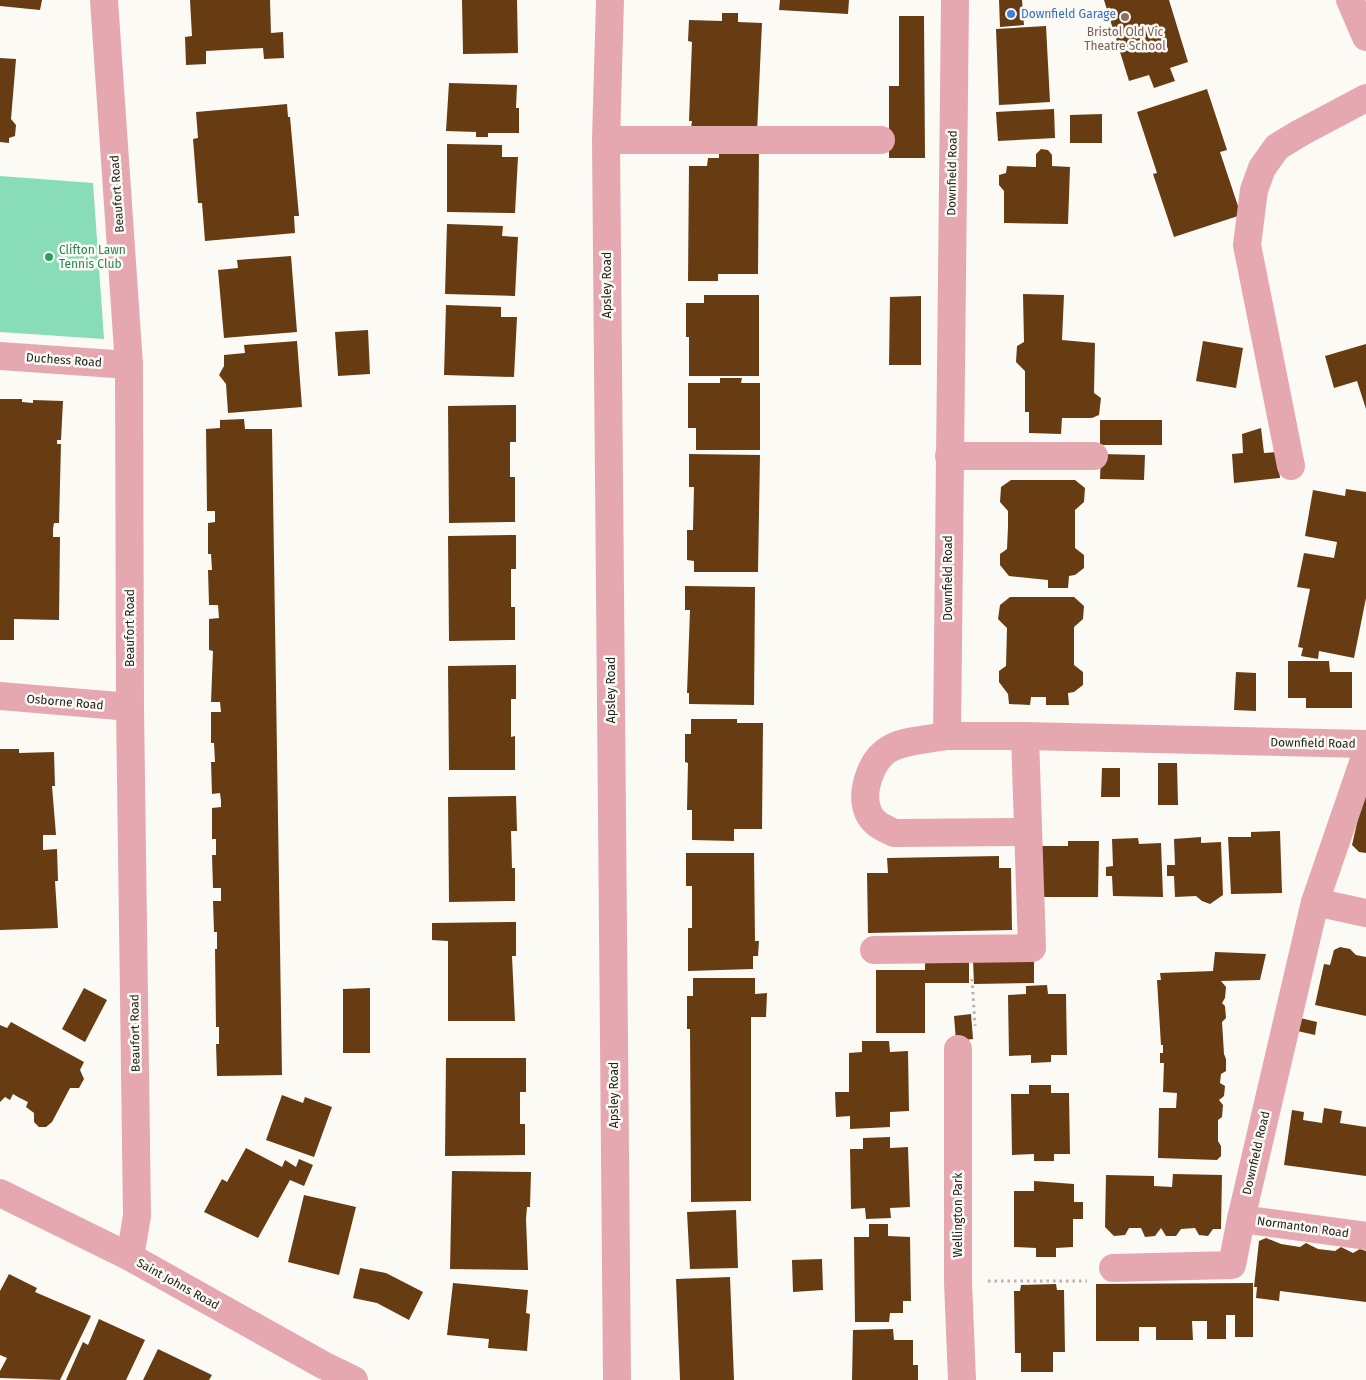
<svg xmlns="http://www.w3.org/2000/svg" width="1366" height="1380" font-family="'Fira Sans',sans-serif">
  <rect width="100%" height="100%" fill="#fcfaf5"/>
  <path fill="#88ddb8" d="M0 176 93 183 104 339 0 332Z"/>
  <g fill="#673c13">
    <path d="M0 0H42L40 10 0 6Z"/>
    <path d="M190 0H270L271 33 283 32 284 58 264 59 263 48 206 51V64L186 65 185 37 192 36Z"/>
    <path d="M462 0H517L518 53 463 54Z"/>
    <path d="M780 0H849L848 14 779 10Z"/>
    <path d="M999 0H1022L1024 25 1000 27Z"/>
    <path d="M1104 0H1169L1188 62 1170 68 1175 81 1154 88 1149 75 1129 81Z"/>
    <path d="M722 13H738V22L762 23 757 132 691 129 692 121H689L692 42 688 41 689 20 722 21Z"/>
    <path d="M899 16H924L925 158H889V86H899Z"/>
    <path d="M1046 26 1050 102 999 105 996 29Z"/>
    <path d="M0 58 16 59 11 119 16 125 15 136 9 138V143L0 142Z"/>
    <path d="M449 83 517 85 516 108H519V133H488V137H476V132L446 131Z"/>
    <path d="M1207 89 1227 150 1220 152 1241 215 1174 237 1153 174 1157 173 1137 112Z"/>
    <path d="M287 104 288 117H290L299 216H294L295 233 205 241 202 203H198L193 139 198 138 196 112Z"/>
    <path d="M1054 109 1055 138 998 141 996 112Z"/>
    <path d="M1102 114V143H1070V115Z"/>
    <path d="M447 144 502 145V157H518L515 213 447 212Z"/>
    <path d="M719 149H759L758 274H718V281H688L689 166H707L708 158H719Z"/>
    <path d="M1041 149 1048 150 1052 155V166L1070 167 1068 224 1004 223V191L999 185V175L1006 173 1007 166 1036 167V154Z"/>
    <path d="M447 224 503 226 502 236 518 237 515 296 445 294Z"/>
    <path d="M291 256 297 332 224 338 218 270 238 268 237 260Z"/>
    <path d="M1023 294 1064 295 1062 340 1095 343 1094 393 1101 398 1099 415 1092 418H1062L1061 434 1029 433V412H1025V371L1016 362 1017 346 1024 342Z"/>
    <path d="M704 295H759V376H689V337H686V303H704Z"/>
    <path d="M921 296V365H889L890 297Z"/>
    <path d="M446 305 501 307V317H517L514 377 444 375Z"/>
    <path d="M368 330 370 374 338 376 335 332Z"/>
    <path d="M297 341 302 407 228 413 226 384 219 375 224 366V355L245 353 244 345Z"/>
    <path d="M1203 341 1243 348 1236 388 1196 381Z"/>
    <path d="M1366 344V409L1357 381 1334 388 1325 356Z"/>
    <path d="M720 378H742L741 383H760V450H696V428H688V383H720Z"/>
    <path d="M0 399H22V402L33 403V400L63 401 61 440H57V444H61L59 523H54L53 529V537H60L59 620 14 619V640H0Z"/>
    <path d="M516 405V442H510V477H515V522L449 523 448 406Z"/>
    <path d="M244 419 245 429H272L282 1075 217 1076 216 1044H219V1027H216L215 949H217V932H214L213 901H221V888H213L212 855H216V839H212V808L221 807V801L220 793 212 794 211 762H215L214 743H211V712H221L220 702H211L213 651 209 650V619L219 618 218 605H209L208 570H212L211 554H208V523L215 522V511H207L206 429 220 428V420Z"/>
    <rect x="1100" y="420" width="62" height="25"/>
    <path d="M1261 428 1264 453 1277 452 1280 478 1234 483 1232 454 1243 453 1242 434Z"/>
    <path d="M689 454 760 455 758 572H694V561L687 560V530H693L694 487H689Z"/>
    <path d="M1101 454 1145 455 1144 480 1100 479Z"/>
    <path d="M1011 480H1075L1085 488 1084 502 1075 510V548L1084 555V568L1075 575 1069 576 1068 588H1048V580L1009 576 1000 565V554L1007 549 1008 527V511L1000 502 1001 487Z"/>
    <path d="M1346 489 1366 492V598L1354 658 1319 651 1318 659 1301 656 1303 648 1298 647 1310 589 1297 587 1304 553 1334 558 1337 542 1305 536 1313 490 1345 496Z"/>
    <path d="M516 535V569H511V607H515V640L449 641 448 536Z"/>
    <path d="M685 586 755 587 754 705 689 704V693H687L690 610H685Z"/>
    <path d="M1010 597H1074L1084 606 1083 619 1074 627V665L1083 672V685L1074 692 1068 693 1069 705H1046V697H1031L1030 705 1009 704 1008 694 999 682V671L1006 666 1007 628 998 619 1000 605Z"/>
    <path d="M1288 661H1329L1330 672H1352V708H1306V698H1288Z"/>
    <path d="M516 665V699H511V737L515 736V770H449L448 666Z"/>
    <path d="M1236 672 1256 673V711L1234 710Z"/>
    <path d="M691 719H737V723H763L762 829H734V841L692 840V810H687L688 763 685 762V734H691Z"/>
    <path d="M0 749H19V753L54 752 55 786H52L56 835H43V850L57 849 58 881H55L58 928 0 930Z"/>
    <path d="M1158 763H1177L1178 805H1158Z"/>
    <path d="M1102 768H1120V797H1101Z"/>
    <path d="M1365 788H1366V853L1359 852 1352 845Z"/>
    <path d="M516 796 517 831H511L512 868H515V901L449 902 448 797Z"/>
    <path d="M1280 831 1282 893 1231 894 1228 837H1251V832Z"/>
    <path d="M1201 837V843L1221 842 1223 895 1210 904 1202 901 1196 896 1175 897 1174 876H1167V865H1175L1174 839Z"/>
    <path d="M1138 838 1139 844 1161 843 1163 897 1113 896 1112 876H1106V867L1113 866 1112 839Z"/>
    <path d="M1068 841H1099L1098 897H1041V846H1068Z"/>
    <path d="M686 853H754L755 941H759L758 956H753V969L688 971V928H692V886H686Z"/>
    <path d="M999 856V868H1011L1012 930 868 933 867 873H888L887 858Z"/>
    <path d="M516 922V956H512L515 1021H448V941L432 940V923Z"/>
    <path d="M1340 947 1350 949 1356 955 1366 957V1016L1315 1005 1324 964 1330 965 1334 950Z"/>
    <path d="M1215 952 1266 954 1260 980 1221 981 1226 987 1225 998 1222 1003 1225 1006 1226 1018 1222 1022 1224 1054 1226 1059V1071L1221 1074 1220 1083 1225 1086 1224 1096 1219 1100 1223 1105 1222 1117 1218 1120V1141L1221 1146V1156L1217 1160 1158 1158 1159 1108H1176L1177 1093 1163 1092 1164 1063H1160V1053H1163V1045H1161L1157 980H1161L1160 973 1213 971Z"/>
    <path d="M973 960H1034V983L974 984Z"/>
    <path d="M925 962H969V983H925V1033H876V970H925Z"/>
    <path d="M693 978H755V994L767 993 766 1017H751V1201L691 1202 690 1029H687V996H693Z"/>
    <path d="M1047 985 1048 994H1066L1067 1055H1051V1062L1031 1063V1055L1009 1056 1008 995 1026 994V986Z"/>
    <path d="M84 988 107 1000 85 1042 62 1029Z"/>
    <path d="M370 988V1053H343V989Z"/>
    <path d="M971 1014 973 1039 956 1041 954 1016Z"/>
    <path d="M1296 1017 1317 1022 1315 1035 1293 1030Z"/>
    <path d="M11 1022 84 1062 80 1070 84 1079 79 1088H70L52 1122 46 1127H39L34 1122V1113L26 1107 28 1102 18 1097 13 1094 10 1100 5 1097 0 1102V1025L7 1028Z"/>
    <path d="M862 1041H889L890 1052 908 1051 909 1111 890 1112V1127L850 1129V1116L836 1117 835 1092H849V1053L862 1052Z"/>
    <path d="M446 1058H526V1092H520V1124H525V1155L445 1156Z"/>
    <path d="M1029 1085H1051V1093H1069L1070 1154H1054V1161H1034V1154L1012 1155 1011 1094H1029Z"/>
    <path d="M282 1095 303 1103 305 1097 332 1107 314 1157 266 1140Z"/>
    <path d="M1324 1108 1342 1111 1340 1123 1366 1127V1176L1284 1165 1292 1110 1304 1112 1303 1120 1322 1123Z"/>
    <path d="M890 1137V1148L908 1147 910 1207 890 1208 891 1218 866 1219 865 1208 851 1209 850 1149H863V1138Z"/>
    <path d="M246 1148 282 1167 285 1160 296 1167 299 1159 313 1165 304 1186 290 1180 258 1238 204 1212 222 1179 227 1182Z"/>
    <path d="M452 1171 531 1172 530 1207H527L526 1219 528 1270 450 1269Z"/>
    <path d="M1173 1174 1222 1175 1221 1229H1213L1208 1236 1199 1235 1195 1228 1181 1229 1176 1236H1166L1161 1228 1155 1236 1145 1237 1141 1228H1129L1125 1235 1114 1236 1105 1227 1106 1175 1154 1176V1186L1172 1187Z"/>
    <path d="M1034 1181 1074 1184V1202H1083V1219H1073V1247L1056 1248V1257H1036V1248L1014 1247V1191H1034Z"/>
    <path d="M304 1195 356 1207 339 1275 288 1262Z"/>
    <path d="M736 1210 738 1268 690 1269 687 1212Z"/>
    <path d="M869 1224H888V1236L910 1237 911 1301H903V1313H890L889 1322H855L854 1237H869Z"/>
    <path d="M1266 1238 1281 1244 1300 1247 1306 1243 1318 1249 1335 1251 1341 1247 1353 1253 1360 1249 1366 1251V1302L1280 1291 1279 1301 1256 1298 1257 1287H1254L1259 1241Z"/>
    <path d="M822 1259 823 1290 793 1292 792 1260Z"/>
    <path d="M360 1268 386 1273 423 1292 409 1320 377 1303 353 1298Z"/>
    <path d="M9 1274 37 1288 35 1292 91 1316 60 1380 0 1378V1371L7 1358 0 1355V1291Z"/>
    <path d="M730 1277 734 1380H680L676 1279Z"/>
    <path d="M453 1283 528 1290 526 1313 530 1314 527 1351 488 1348 489 1339 447 1335Z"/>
    <path d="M1253 1283V1337H1235V1315H1226V1339H1207V1321H1192L1193 1340H1156V1327H1139V1341H1096V1284Z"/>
    <path d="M1056 1284 1057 1290H1064L1065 1352H1053V1372H1021V1353H1015L1014 1291H1020L1021 1285Z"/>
    <path d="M99 1319 145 1340 126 1380H66L83 1342 88 1345Z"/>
    <path d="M893 1329 894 1340H913V1365H918V1380H852L853 1330Z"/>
    <path d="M158 1349 212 1375 209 1380H143Z"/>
  </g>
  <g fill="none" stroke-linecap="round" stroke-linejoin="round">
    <g stroke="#b6b5b1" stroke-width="3" stroke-dasharray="2.5 4" stroke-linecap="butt">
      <path d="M972 979 975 1026"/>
      <path d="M988 1281H1087"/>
    </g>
    <g stroke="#e5a8b0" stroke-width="28">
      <path d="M104 0 129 365 130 707 137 1216 130 1257"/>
      <path d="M610 0 606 140 617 1380"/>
      <path d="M955 0 947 736H1025L1366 744"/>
      <path d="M1350 0 1366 37"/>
      <path d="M606 140H881"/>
      <path d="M0 356 129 365"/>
      <path d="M949 456H1094"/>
      <path d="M1291 466 1247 245 1254 190 1262 168 1277 147 1300 133 1366 98"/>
      <path d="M0 696 130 707"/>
      <path d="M947 736C930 739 907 740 891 748 871 758 860 792 868 812 873 824 884 828 894 833L1028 832"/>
      <path d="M1315 902 1366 913"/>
      <path d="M874 950 1032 948 1025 736"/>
      <path d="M958 1049V1282L962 1380"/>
      <path d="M0 1193 130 1257 323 1365 354 1380"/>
      <path d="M1241 1219 1366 1236"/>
      <path d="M1113 1268 1232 1265 1241 1219 1315 902 1366 754"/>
    </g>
  </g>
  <circle fill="#3f7fe0" stroke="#fcfaf5" stroke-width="2" cx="1011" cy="14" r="5"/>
  <circle fill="#8d6e63" stroke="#fcfaf5" stroke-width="2" cx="1125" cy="17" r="5"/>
  <circle fill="#2e9e5b" stroke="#fcfaf5" stroke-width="2" cx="49" cy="257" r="5"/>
  <g text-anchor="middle" stroke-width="5" stroke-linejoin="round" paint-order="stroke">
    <g font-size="12" fill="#366cbe" stroke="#fcfaf5" text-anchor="start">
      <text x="1021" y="18">Downfield Garage</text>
    </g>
    <g font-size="12" fill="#785e54" stroke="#fcfaf5">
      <text x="1125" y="36">Bristol Old Vic<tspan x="1125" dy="14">Theatre School</tspan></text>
    </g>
    <g font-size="12" fill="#232321" stroke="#fcfaf5">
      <text transform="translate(952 173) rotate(-89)" y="4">Downfield Road</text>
      <text transform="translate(117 194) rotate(-94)" y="4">Beaufort Road</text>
      <text transform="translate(607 285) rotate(-90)" y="4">Apsley Road</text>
      <text transform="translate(64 360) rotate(4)" y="4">Duchess Road</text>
      <text transform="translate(948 578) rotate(-90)" y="4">Downfield Road</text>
      <text transform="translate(130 628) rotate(-90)" y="4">Beaufort Road</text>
      <text transform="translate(611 690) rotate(-90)" y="4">Apsley Road</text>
      <text transform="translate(65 702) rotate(5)" y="4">Osborne Road</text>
      <text transform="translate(1313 743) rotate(1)" y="4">Downfield Road</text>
      <text transform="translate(135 1033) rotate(-91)" y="4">Beaufort Road</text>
      <text transform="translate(614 1095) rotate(-90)" y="4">Apsley Road</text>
      <text transform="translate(1256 1153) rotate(-77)" y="4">Downfield Road</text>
      <text transform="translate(958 1215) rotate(-90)" y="4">Wellington Park</text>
      <text transform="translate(1303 1227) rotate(8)" y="4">Normanton Road</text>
      <text transform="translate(178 1284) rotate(29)" y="4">Saint Johns Road</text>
    </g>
    <g font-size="12" fill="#27864d" stroke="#fcfaf5" text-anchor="start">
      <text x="59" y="254">Clifton Lawn<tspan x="59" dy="14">Tennis Club</tspan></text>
    </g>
  </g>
</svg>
